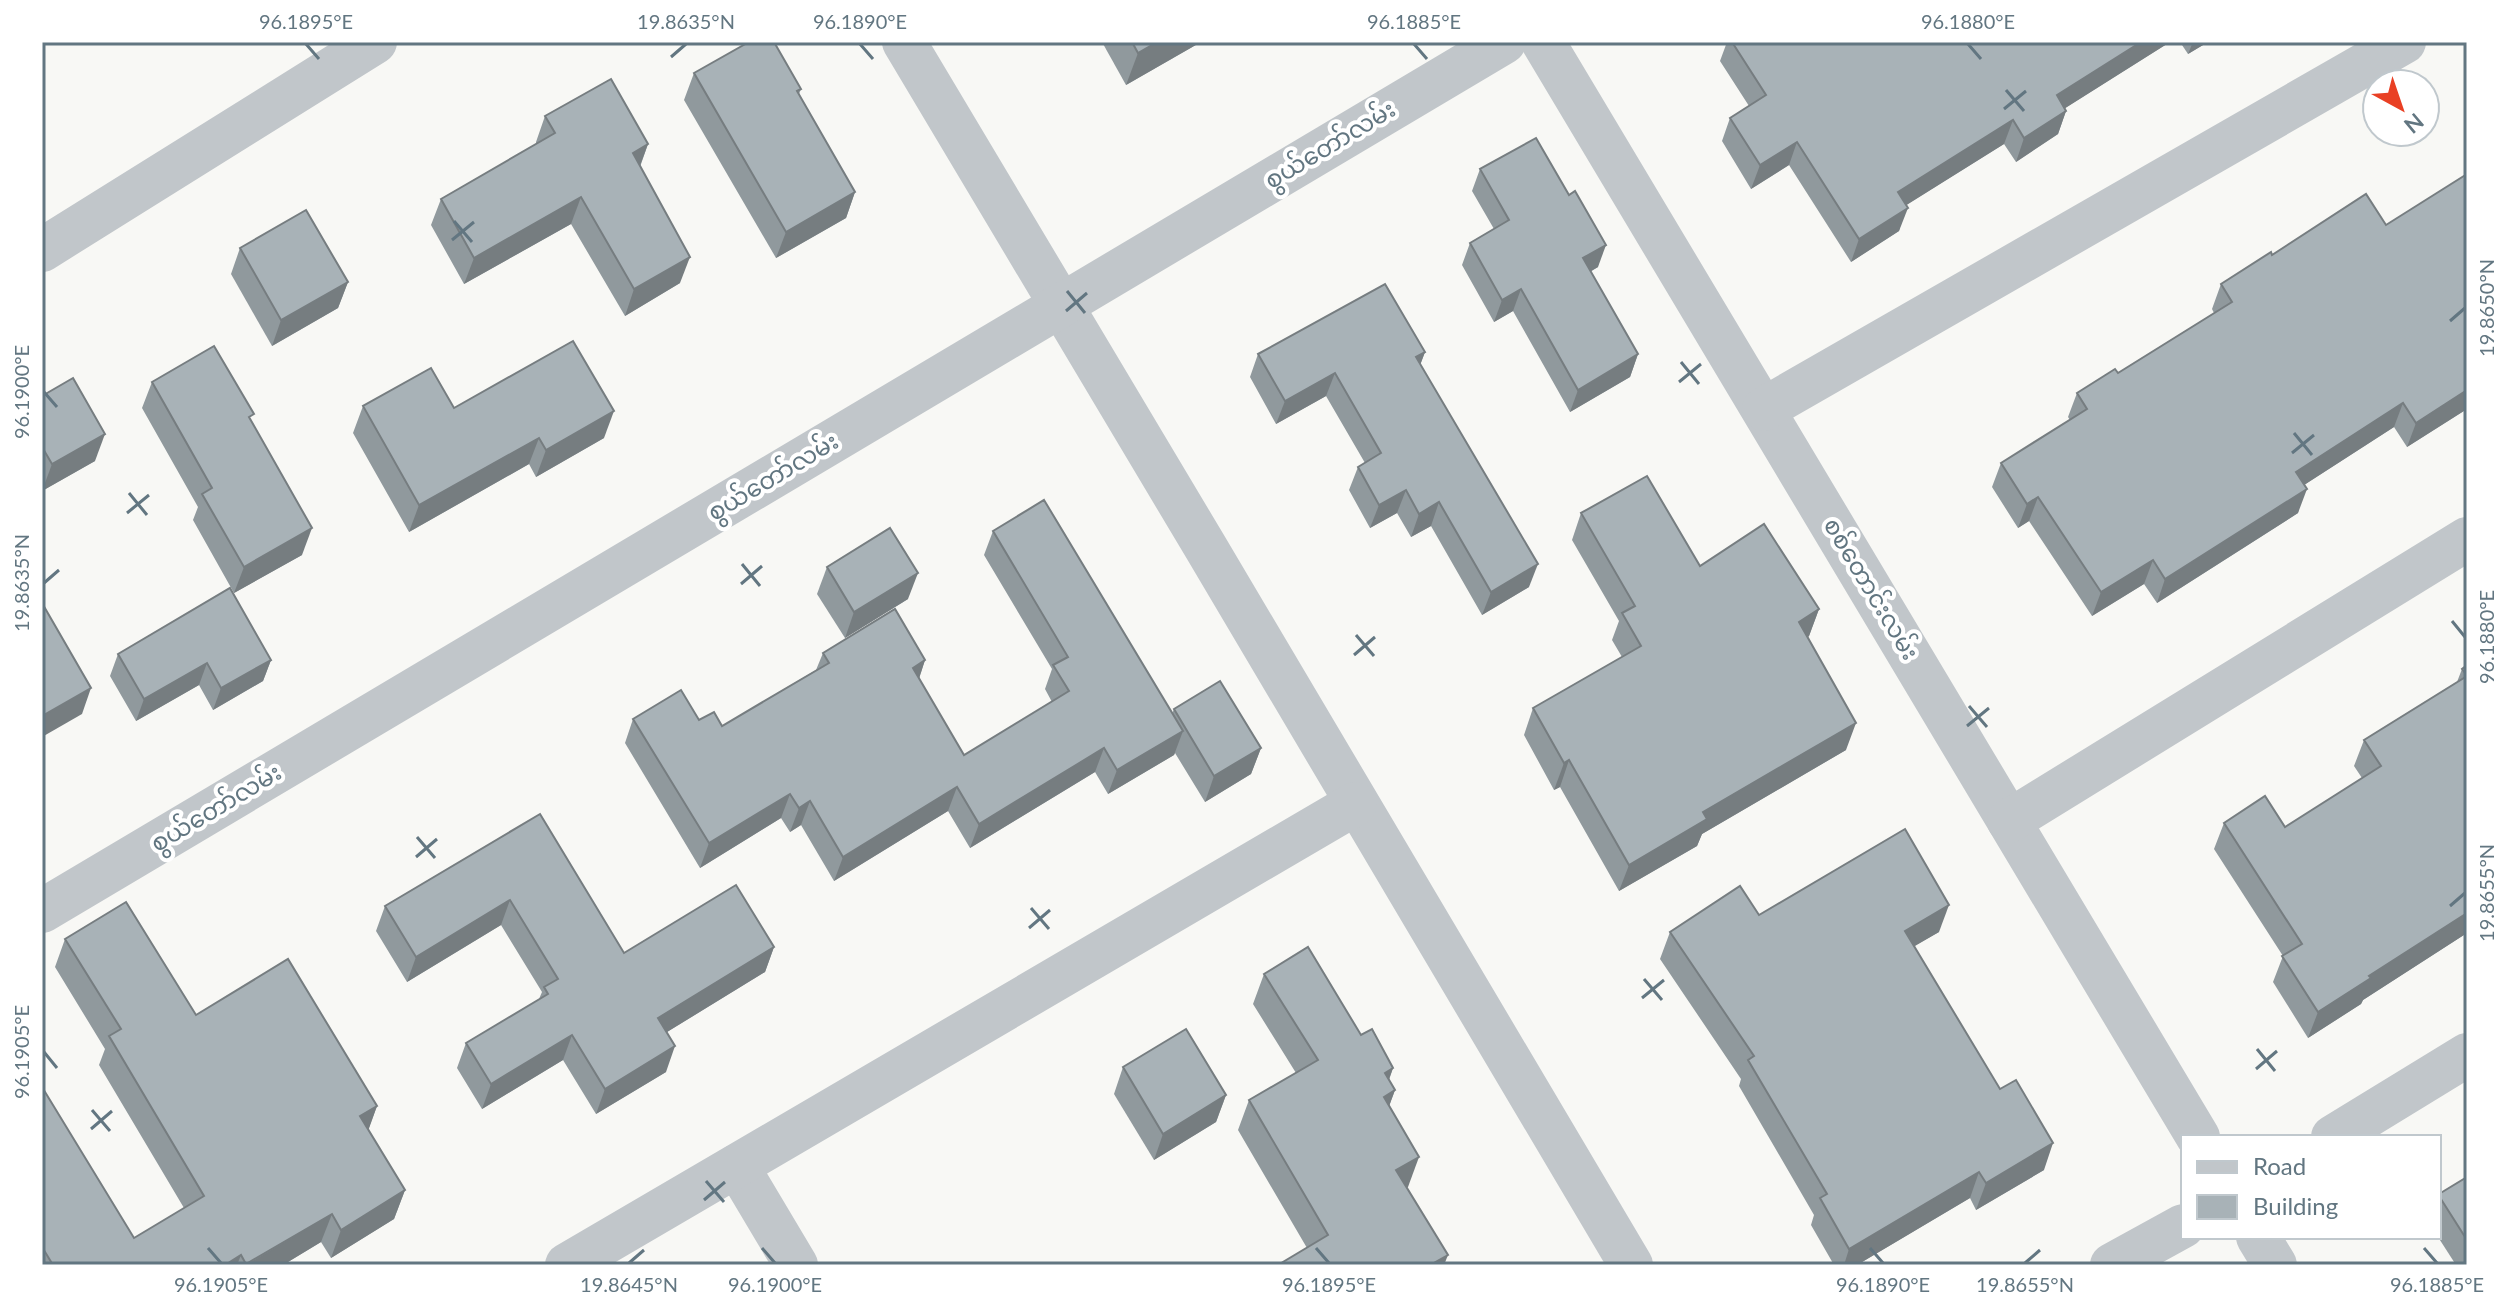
<svg xmlns="http://www.w3.org/2000/svg" width="2509" height="1307" font-family="Lato,'Noto Sans Myanmar',sans-serif">
  <rect width="100%" height="100%" fill="#f8f8f5"/>
  <g fill="none" stroke-linecap="round" stroke-linejoin="round">
    <g stroke="#c1c6ca" stroke-width="44">
      <path d="M904 42C1149 448 1388 858 1631 1265"/>
      <path d="M1543 42 2198 1137"/>
      <path d="M42 250 375 42"/>
      <path d="M1764 409 2404 42"/>
      <path d="M2009 821 2467 539"/>
      <path d="M42 911 1504 42"/>
      <path d="M2333 1137 2467 1055"/>
      <path d="M737 1166 796 1265"/>
      <path d="M2258 1237 2275 1265"/>
      <path d="M567 1265 1355 804"/>
      <path d="M2112 1265 2183 1226"/>
    </g>
  </g>
  <g fill="#90999d">
    <path d="M1102 42H1201L1126 85Z"/>
    <path d="M1727 42H2170L2065 108 2066 111 2058 134 2016 162 2004 144 1906 205 1899 231 1851 262 1789 165 1751 189 1722 141 1730 118 1749 106 1720 61Z"/>
    <path d="M2180 42H2208L2188 54Z"/>
    <path d="M694 73 801 89 799 94 855 192 846 218 776 258 684 100Z"/>
    <path d="M545 116 648 144 640 167 680 283 625 316 571 224 464 284 431 225 441 199 536 144V142Z"/>
    <path d="M1480 169 1598 267 1590 272 1638 354 1630 377 1570 412 1513 311 1494 322 1462 265 1470 243 1494 229 1472 191Z"/>
    <path d="M2467 174V409L2407 447 2394 427 2304 485 2298 513 2157 603 2144 584 2092 616 2029 521 2018 528 1992 487 2001 463 2070 420 2068 417 2077 393 2118 373 2214 313 2212 309 2221 284 2272 255 2386 225Z"/>
    <path d="M240 248 348 282 338 308 272 346 231 274Z"/>
    <path d="M1425 352 1420 365 1529 587 1482 615 1431 526 1411 537 1397 513 1370 528 1349 490 1358 467 1365 463 1326 396 1276 424 1250 377 1258 354Z"/>
    <path d="M152 382 251 421 302 555 234 593 193 520 198 507 142 408Z"/>
    <path d="M42 396 95 461 42 491Z"/>
    <path d="M363 406 454 408 604 438 536 477 529 464 409 532 353 433Z"/>
    <path d="M1581 513 1700 566 1819 609 1809 636 1808 637 1846 750 1702 834 1697 846 1619 891 1560 787 1554 790 1524 735 1533 708 1622 657 1612 640 1619 621 1572 540Z"/>
    <path d="M993 531 1172 714 1174 709 1261 748 1251 774 1205 802 1175 753 1174 755 1108 794 1095 772 970 848 948 811 834 881 801 825 790 832 781 818 700 868 625 743 633 719 699 720 722 726 816 670 823 653 925 660 919 678 964 755 1052 702 1045 689 1052 669 984 555Z"/>
    <path d="M827 567 908 599 845 638 817 594Z"/>
    <path d="M118 654 271 660 263 681 213 710 199 685 136 721 110 676Z"/>
    <path d="M2467 665V933L2363 1000 2361 1004 2308 1038 2273 982 2283 956 2214 849 2224 823 2285 827 2362 778 2354 766 2364 740 2457 682 2462 669Z"/>
    <path d="M540 814 624 953 774 947 765 972 667 1032 666 1072 596 1114 563 1060 482 1109 457 1068 466 1043 539 999 542 992 501 925 407 982 376 931 385 906Z"/>
    <path d="M1759 915 1939 932 1914 946 2044 1170 1976 1210 1970 1198 1857 1265H1834L1811 1225 1814 1215 1739 1086 1741 1079 1660 959 1670 932Z"/>
    <path d="M65 939 196 1015 377 1106 368 1130 405 1190 394 1219 331 1258 321 1242 283 1265H42V1087L134 1238 184 1208 99 1065 105 1049 55 967Z"/>
    <path d="M1264 974 1361 1035 1393 1068 1389 1080 1395 1090 1389 1106 1408 1187 1307 1248 1238 1130 1249 1100 1296 1073 1253 1004Z"/>
    <path d="M1123 1067 1226 1095 1216 1122 1154 1160 1114 1094Z"/>
    <path d="M2467 1177V1265H2456L2438 1237 2439 1194Z"/>
  </g>
  <g fill="#767d80">
    <path d="M1157 42H1201L1126 85 1138 53Z"/>
    <path d="M2141 42H2170L2048 119 2057 95Z"/>
    <path d="M2193 42H2208L2188 54Z"/>
    <path d="M2066 111 2058 134 2016 162 2024 138Z"/>
    <path d="M2013 120 2004 144 1889 216 1898 192Z"/>
    <path d="M1797 142 1789 165 1751 189 1760 165Z"/>
    <path d="M648 144 638 171 633 153Z"/>
    <path d="M855 192 846 218 776 258 786 232Z"/>
    <path d="M581 197 571 224 464 284 474 258Z"/>
    <path d="M1908 208 1899 231 1851 262 1859 239Z"/>
    <path d="M1606 245 1598 267 1575 280 1583 258Z"/>
    <path d="M690 257 680 283 625 316 634 289Z"/>
    <path d="M348 282 338 308 272 346 281 320Z"/>
    <path d="M1521 289 1513 311 1494 322 1502 300Z"/>
    <path d="M1425 352 1416 376V357Z"/>
    <path d="M1638 354 1630 377 1570 412 1578 390Z"/>
    <path d="M1335 373 1326 396 1276 424 1285 401Z"/>
    <path d="M2467 390V409L2407 447 2416 423Z"/>
    <path d="M2403 403 2394 427 2287 496 2296 472Z"/>
    <path d="M614 411 604 438 536 477 546 450Z"/>
    <path d="M105 434 95 461 42 491 52 464Z"/>
    <path d="M539 438 529 464 409 532 419 505Z"/>
    <path d="M2307 489 2298 513 2157 603 2165 579Z"/>
    <path d="M1406 490 1397 513 1370 528 1379 505Z"/>
    <path d="M2038 497 2029 521 2018 528 2027 504Z"/>
    <path d="M1439 502 1431 526 1411 537 1419 514Z"/>
    <path d="M312 528 302 555 234 593 244 567Z"/>
    <path d="M2153 560 2144 584 2092 616 2101 592Z"/>
    <path d="M1538 564 1529 587 1482 615 1491 592Z"/>
    <path d="M918 573 908 599 845 638 854 612Z"/>
    <path d="M1819 609 1809 636 1790 648 1799 622Z"/>
    <path d="M271 660 263 681 213 710 221 688Z"/>
    <path d="M925 660 917 685 913 668Z"/>
    <path d="M207 663 199 685 136 721 144 699Z"/>
    <path d="M91 688 82 714 42 737V716Z"/>
    <path d="M1856 723 1846 750 1702 834 1697 846 1619 891 1629 865 1703 812Z"/>
    <path d="M1183 731 1174 755 1108 794 1117 770Z"/>
    <path d="M1104 748 1095 772 970 848 979 824Z"/>
    <path d="M1261 748 1251 774 1205 802 1214 776Z"/>
    <path d="M1569 760 1560 787 1554 790 1564 763Z"/>
    <path d="M957 787 948 811 834 881 843 857Z"/>
    <path d="M790 794 781 818 700 868 709 843Z"/>
    <path d="M810 801 801 825 790 832 799 808Z"/>
    <path d="M510 900 501 925 407 982 416 957Z"/>
    <path d="M1949 905 1939 932 1896 957 1905 931Z"/>
    <path d="M2467 913V933L2363 1000 2361 1004 2308 1038 2318 1012 2369 976Z"/>
    <path d="M774 947 765 972 649 1043 658 1018Z"/>
    <path d="M572 1035 563 1060 482 1109 491 1084Z"/>
    <path d="M675 1046 666 1072 596 1114 605 1089Z"/>
    <path d="M1393 1068 1382 1098 1385 1073Z"/>
    <path d="M1395 1090 1384 1120V1097Z"/>
    <path d="M1226 1095 1216 1122 1154 1160 1163 1134Z"/>
    <path d="M377 1106 367 1134 360 1116Z"/>
    <path d="M2053 1143 2044 1170 1976 1210 1986 1183Z"/>
    <path d="M1419 1157 1408 1187 1385 1200 1396 1170Z"/>
    <path d="M1979 1172 1970 1198 1857 1265H1844L1849 1249Z"/>
    <path d="M405 1190 394 1219 331 1258 341 1230Z"/>
    <path d="M332 1214 321 1242 283 1265H246Z"/>
    <path d="M241 1255 237 1265H225Z"/>
    <path d="M1448 1255 1444 1265H1430Z"/>
  </g>
  <g fill="#a8b2b7" stroke="#767d80" stroke-width="2">
    <path d="M749 42H774L801 89 797 91 855 192 786 232 694 73Z"/>
    <path d="M1132 42H1157L1138 53Z"/>
    <path d="M1732 42H2141L2057 95 2066 111 2024 138 2013 120 1898 192 1908 208 1859 239 1797 142 1760 165 1730 118 1766 95Z"/>
    <path d="M611 79 648 144 633 153 690 257 634 289 581 197 474 258 441 199 555 133 545 116Z"/>
    <path d="M1536 138 1569 195 1575 191 1606 245 1583 258 1638 354 1578 390 1521 289 1502 300 1470 243 1509 220 1480 169Z"/>
    <path d="M2467 174V390L2416 423 2403 403 2296 472 2307 489 2165 579 2153 560 2101 592 2038 497 2027 504 2001 463 2087 409 2077 393 2115 369 2118 373 2232 302 2221 284 2271 252 2272 255 2366 194 2386 225Z"/>
    <path d="M306 210 348 282 281 320 240 248Z"/>
    <path d="M1385 284 1425 352 1416 357 1538 564 1491 592 1439 502 1419 514 1406 490 1379 505 1358 467 1381 453 1335 373 1285 401 1258 354Z"/>
    <path d="M573 341 614 411 546 450 539 438 419 505 363 406 431 368 454 408Z"/>
    <path d="M214 346 254 414 249 417 312 528 244 567 202 494 212 488 152 382Z"/>
    <path d="M73 378 105 434 52 464 42 447V396Z"/>
    <path d="M1647 476 1700 566 1764 524 1819 609 1799 622 1856 723 1703 812 1707 819 1629 865 1569 760 1564 763 1533 708 1641 646 1622 613 1635 606 1581 513Z"/>
    <path d="M1044 500 1183 731 1117 770 1104 748 979 824 957 787 843 857 810 801 799 808 790 794 709 843 633 719 681 690 699 720 714 712 722 726 829 663 823 653 895 609 925 660 913 668 964 755 1069 691 1053 665 1068 657 993 531Z"/>
    <path d="M890 528 918 573 854 612 827 567Z"/>
    <path d="M230 588 271 660 221 688 207 663 144 699 118 654Z"/>
    <path d="M42 603 91 688 42 716Z"/>
    <path d="M2467 665V913L2369 976 2371 978 2318 1012 2282 956 2302 944 2224 823 2265 796 2285 827 2381 766 2364 740 2467 676 2462 669Z"/>
    <path d="M1220 681 1261 748 1214 776 1174 709Z"/>
    <path d="M540 814 624 953 736 885 774 947 658 1018 675 1046 605 1089 572 1035 491 1084 466 1043 548 994 544 987 558 979 510 900 416 957 385 906Z"/>
    <path d="M1905 829 1949 905 1905 931 2000 1089 2016 1080 2053 1143 1986 1183 1979 1172 1849 1249 1820 1198 1827 1194 1748 1060 1754 1056 1670 932 1740 886 1759 915Z"/>
    <path d="M126 902 196 1015 288 959 377 1106 360 1116 405 1190 341 1230 332 1214 246 1264 241 1255 225 1265H53L42 1247V1087L134 1238 204 1196 109 1036 121 1029 65 939Z"/>
    <path d="M1308 947 1361 1035 1372 1029 1393 1068 1385 1073 1395 1090 1384 1097 1419 1157 1396 1170 1448 1255 1430 1265H1278L1328 1235 1249 1100 1318 1060 1264 974Z"/>
    <path d="M1186 1029 1226 1095 1163 1134 1123 1067Z"/>
    <path d="M2467 1177V1240L2439 1196V1194Z"/>
  </g>
  <path fill="none" stroke="#627681" stroke-width="3" d="M306 44 319 59M860 44 873 59M1414 44 1427 59M1968 44 1981 59M671 57 686 44M2006 90 2024 111M2004 109 2026 91M454 221 472 242M452 240 474 222M1067 291 1085 313M1066 311 1087 293M2450 321 2465 308M1681 362 1699 384M1679 382 1701 364M44 392 57 407M2294 433 2312 455M2292 453 2314 435M129 493 147 515M127 513 149 495M742 564 760 586M44 583 59 570M741 584 762 566M2452 621 2465 637M1356 635 1374 656M1354 655 1375 637M1969 706 1987 727M1967 726 1989 708M417 837 435 858M416 857 437 839M2450 906 2465 893M1031 908 1049 929M1029 928 1050 910M1644 979 1662 1000M1642 998 1664 980M2257 1049 2275 1071M44 1052 57 1068M2256 1069 2277 1051M92 1110 110 1131M91 1129 112 1111M706 1181 724 1202M704 1200 725 1182M208 1248 221 1263M762 1248 775 1263M1316 1248 1329 1263M1870 1248 1883 1263M2424 1248 2437 1263M629 1263 644 1250M2025 1263 2040 1250"/>
  <g text-anchor="middle" stroke-width="8" stroke-linejoin="round" paint-order="stroke">
    <g font-size="24" fill="#627681" stroke="#fff">
      <text transform="translate(1330 145) rotate(-31)" y="8">စွယ်တော်လမ်း</text>
      <text transform="translate(773 477) rotate(-31)" y="8">စွယ်တော်လမ်း</text>
      <text transform="translate(1871 589) rotate(59)" y="8">စစ်တောင်းလမ်း</text>
      <text transform="translate(216 808) rotate(-31)" y="8">စွယ်တော်လမ်း</text>
    </g>
  </g>
  <rect width="2509" height="1307" fill="none" stroke="#ffffff" stroke-width="88"/>
  <rect x="2181" y="1135" width="260" height="104" fill="#ffffff" stroke="#c0c8cd" stroke-width="2"/>
  <rect x="2197" y="1161" width="40" height="12" fill="#c1c6ca" stroke="#c0c8cd" stroke-width="2"/>
  <text x="2253" y="1175" font-size="24" fill="#627681">Road</text>
  <rect x="2197" y="1195" width="40" height="24" fill="#a8b2b7" stroke="#c0c8cd" stroke-width="2"/>
  <text x="2253" y="1215" font-size="24" fill="#627681">Building</text>
  <g transform="translate(2401 108) rotate(140)"><circle r="38" fill="#ffffff" stroke="#c0c8cd" stroke-width="2"/>
  <path d="M0-6L14 30L0 20L-14 30Z" fill="#e94024"/>
  <text y="-12" font-size="22" font-weight="bold" text-anchor="middle" fill="#627681">N</text>
  </g>
  <rect x="44" y="44" width="2421" height="1219" fill="none" stroke="#627681" stroke-width="3"/>
  <g font-size="20" text-anchor="middle" fill="#627681">
    <text x="306" y="29">96.1895°E</text>
    <text x="686" y="29">19.8635°N</text>
    <text x="860" y="29">96.1890°E</text>
    <text x="1414" y="29">96.1885°E</text>
    <text x="1968" y="29">96.1880°E</text>
    <text transform="translate(2487 308) rotate(-90)" y="7">19.8650°N</text>
    <text transform="translate(22 392) rotate(-90)" y="7">96.1900°E</text>
    <text transform="translate(22 583) rotate(-90)" y="7">19.8635°N</text>
    <text transform="translate(2487 637) rotate(-90)" y="7">96.1880°E</text>
    <text transform="translate(2487 893) rotate(-90)" y="7">19.8655°N</text>
    <text transform="translate(22 1052) rotate(-90)" y="7">96.1905°E</text>
    <text x="221" y="1292">96.1905°E</text>
    <text x="629" y="1292">19.8645°N</text>
    <text x="775" y="1292">96.1900°E</text>
    <text x="1329" y="1292">96.1895°E</text>
    <text x="1883" y="1292">96.1890°E</text>
    <text x="2025" y="1292">19.8655°N</text>
    <text x="2437" y="1292">96.1885°E</text>
  </g>
</svg>
